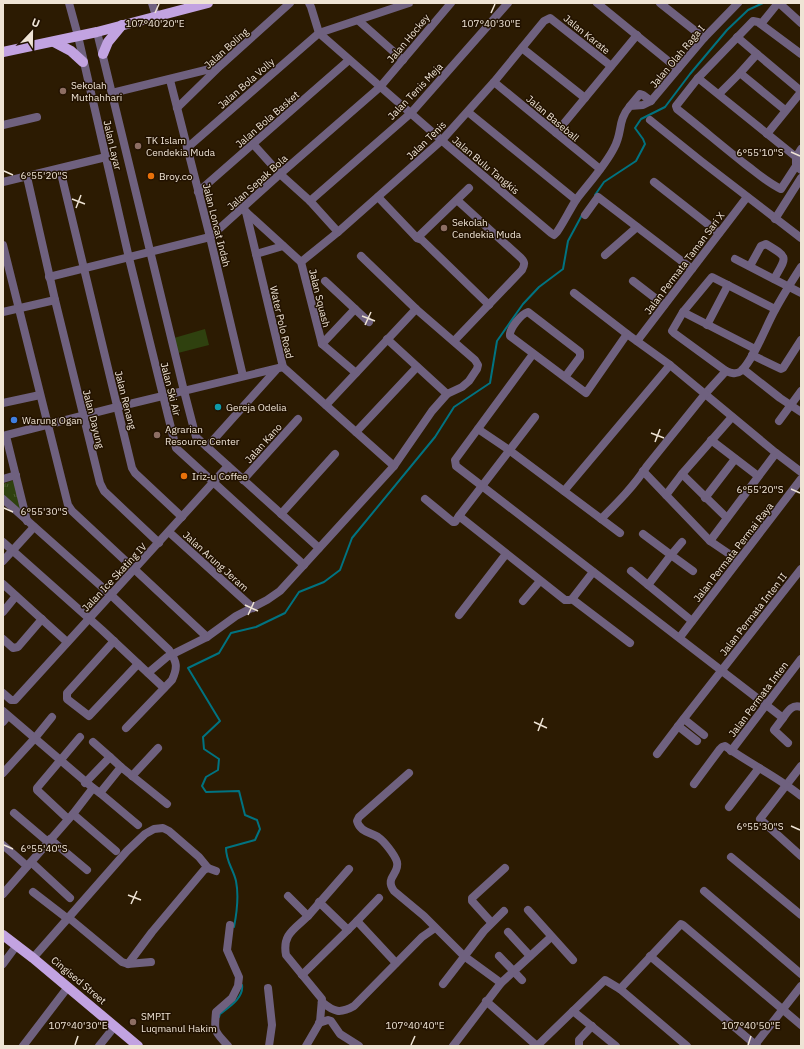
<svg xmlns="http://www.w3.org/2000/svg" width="804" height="1049" font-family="'IBM Plex Sans',sans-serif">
  <defs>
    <pattern id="grass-tufts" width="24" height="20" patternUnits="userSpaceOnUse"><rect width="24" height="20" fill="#2f410f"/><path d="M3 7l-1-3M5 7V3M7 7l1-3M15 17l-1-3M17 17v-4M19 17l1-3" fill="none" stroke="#4d5c31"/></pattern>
  </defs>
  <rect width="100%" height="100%" fill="#2c1b02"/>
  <path fill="url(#grass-tufts)" d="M14 480 22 513 3 496V484Z"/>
  <path fill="#2f410f" d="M205 329 209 345 178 353 174 338Z"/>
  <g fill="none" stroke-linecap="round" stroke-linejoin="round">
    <g stroke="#007381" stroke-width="2">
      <path d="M595 195 604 182 636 161 645 144 643 139 635 128 641 119 665 107 690 74 727 30 748 10 763 3"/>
      <path d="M234 927C237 912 239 896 236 881 233 868 226 862 226 848L255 840 260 829 257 820 245 815 239 791 206 792 202 786 206 777 218 770 219 759 204 749 203 737 220 721 188 668 219 653 231 633 256 627 285 613 299 592 324 582 340 570 352 538 435 437 454 407 490 383 497 341 523 304 539 287 563 269 568 241 582 215"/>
      <path d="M219 1017 220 1014C229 1007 244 998 242 985"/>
    </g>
    <g stroke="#6f617f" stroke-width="8">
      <path d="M69 3 78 36 129 258 176 448 304 565"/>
      <path d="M152 3 156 16"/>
      <path d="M309 3 311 7 319 33 447 145 551 233 554 235 557 232C564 222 569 211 576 200 588 184 605 166 614 148 623 132 617 121 630 106L643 105 651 101 704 38 738 3"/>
      <path d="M597 3 678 69"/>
      <path d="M660 3 704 38"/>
      <path d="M779 3 801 23"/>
      <path d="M359 21 403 60"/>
      <path d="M761 24 778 3"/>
      <path d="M97 32 184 391 196 437 319 548"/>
      <path d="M737 37 757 54"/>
      <path d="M522 48 585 98"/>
      <path d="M740 73 785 110"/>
      <path d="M698 78 796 157"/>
      <path d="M170 80 210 237 243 376"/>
      <path d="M494 82 600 169"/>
      <path d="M112 93 218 67"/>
      <path d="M719 94 740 73 757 54 801 91"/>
      <path d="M630 106 640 94 643 95 651 101"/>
      <path d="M177 108 220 66 290 3"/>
      <path d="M468 112 576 200"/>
      <path d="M650 120 701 161 801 238"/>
      <path d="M3 125 37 117"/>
      <path d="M556 133 637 35"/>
      <path d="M767 134 801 92"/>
      <path d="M253 144 280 174 310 201 338 232"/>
      <path d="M187 148 319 33 409 3"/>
      <path d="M801 149 796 157V166L801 170"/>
      <path d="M796 166 781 189C768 183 757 173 745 164 722 146 700 127 677 109L676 106 698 78 753 21 758 22 801 54"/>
      <path d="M60 169 132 468 135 473 182 517"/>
      <path d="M27 177 55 300 100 483 104 491 159 543"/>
      <path d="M3 182 106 157"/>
      <path d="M654 182 719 233"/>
      <path d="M198 192 349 60"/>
      <path d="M378 197 417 238 422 240 489 305"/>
      <path d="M310 201 411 113 508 3"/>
      <path d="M243 208 246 212 283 367 394 466"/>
      <path d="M246 212 301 262 322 344 356 373"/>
      <path d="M585 215 598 197 692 269"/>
      <path d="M775 219 801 178"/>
      <path d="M417 238 469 188"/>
      <path d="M3 245 68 505 72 511 207 637"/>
      <path d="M256 254 283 246"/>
      <path d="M605 255 637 227"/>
      <path d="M735 259 801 293"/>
      <path d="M301 262 338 232 442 140 494 82 544 21 550 18 611 66"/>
      <path d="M750 266 761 246 766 244C789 258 787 256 774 279"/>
      <path d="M49 277 210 237 280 174 380 87 451 3"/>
      <path d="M633 281 664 305"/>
      <path d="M574 293 627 334"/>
      <path d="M355 309 369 322"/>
      <path d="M775 309 712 277 683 312 672 331 674 333 726 371C731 373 736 375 741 371 754 359 766 326 775 310 783 295 792 281 801 267"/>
      <path d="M3 312 55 300"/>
      <path d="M683 312 755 349"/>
      <path d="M707 325 728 285"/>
      <path d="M387 339 447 394"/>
      <path d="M454 341 522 270C525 264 525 262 521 258L457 200"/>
      <path d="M637 341 747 197"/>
      <path d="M322 344 355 309 325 281"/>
      <path d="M533 354 455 460 456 466 783 718C788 711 792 704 801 707"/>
      <path d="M752 355 781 369 783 368 801 340"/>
      <path d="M743 369 780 398 801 412"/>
      <path d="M726 371 705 394 776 453 801 472"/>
      <path d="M565 377 580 357V352L528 312C521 314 509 329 510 336L586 393 627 334 670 365 705 394 647 466C634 486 618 502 601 519"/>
      <path d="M3 403 40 395"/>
      <path d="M326 405 416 309"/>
      <path d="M779 421 801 391"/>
      <path d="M478 429 509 450 620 533"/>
      <path d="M356 432 417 367"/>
      <path d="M3 436 117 407 283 367"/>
      <path d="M6 436 27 521"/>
      <path d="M711 440 758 476"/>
      <path d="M207 447 276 370"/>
      <path d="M643 471 710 541 738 560"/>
      <path d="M682 474 727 518"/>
      <path d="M3 479 16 475"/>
      <path d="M243 480 298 419"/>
      <path d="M564 491 670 365"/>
      <path d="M666 495 682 474 732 417"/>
      <path d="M705 498 735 459"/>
      <path d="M3 499 111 595 169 650C177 662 178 667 172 680L126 728"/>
      <path d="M425 499 453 522H455L459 516 565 600H570L572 599 593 572"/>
      <path d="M281 514 335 454"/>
      <path d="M459 516 535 417"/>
      <path d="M169 532 253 608"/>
      <path d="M643 534 671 555 648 585 692 621"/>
      <path d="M710 541 776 453"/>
      <path d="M3 542 102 630 164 688"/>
      <path d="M682 542 671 555 693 571"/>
      <path d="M3 561 34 527"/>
      <path d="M631 571 648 585"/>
      <path d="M3 584 67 642"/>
      <path d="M572 599 630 643"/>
      <path d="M523 601 540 581"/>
      <path d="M3 612 16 596"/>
      <path d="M459 615 506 554"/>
      <path d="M680 637 801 479"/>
      <path d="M3 639 13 648 18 647 42 619"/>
      <path d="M114 641 67 693V699L89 716 138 664"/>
      <path d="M148 673 167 657 207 637 236 616 267 600 280 591 394 466 432 411 447 394 462 387 469 381 477 369 478 365 475 360 416 309 361 256"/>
      <path d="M3 693 11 700H15L228 466"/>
      <path d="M3 711 93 788"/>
      <path d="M783 718 774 730 788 743"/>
      <path d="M684 719 704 735"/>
      <path d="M3 722 8 716"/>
      <path d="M678 726 697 741"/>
      <path d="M93 742 110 757"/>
      <path d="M731 751 801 659"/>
      <path d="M657 754 682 721 801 569"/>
      <path d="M801 766 760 819 801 856"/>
      <path d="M3 773 35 738 52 717"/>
      <path d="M409 773 359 817 357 821C360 832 370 832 378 837 384 841 395 855 397 862 400 874 384 877 394 891L424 916 464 956 501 983"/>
      <path d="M132 776 158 748"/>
      <path d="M85 783 110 757 121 767"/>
      <path d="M694 784 720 749 722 747 725 746C750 764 778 777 801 796"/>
      <path d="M100 793 138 825"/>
      <path d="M729 807 759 768"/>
      <path d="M14 813 48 842"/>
      <path d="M73 814 116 851"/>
      <path d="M68 819 37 790V788L80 737"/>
      <path d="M50 839 87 870"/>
      <path d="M3 845 27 866"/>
      <path d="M731 857 801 915"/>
      <path d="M31 862 70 898"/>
      <path d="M704 891 801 974"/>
      <path d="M33 892 68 919"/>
      <path d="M3 894 73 814 93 788 100 793 121 767 167 804"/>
      <path d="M288 896 308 916C295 929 282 934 286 955L322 999 320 1022 306 1046"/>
      <path d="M319 902 348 930"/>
      <path d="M528 910 573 960"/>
      <path d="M308 916 349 869"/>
      <path d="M69 918 122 962 128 964 151 962"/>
      <path d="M357 921 379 898"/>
      <path d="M491 922 472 901V898L505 868"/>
      <path d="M508 932 530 956"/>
      <path d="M499 956 522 980"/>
      <path d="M650 956 757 1046"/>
      <path d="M33 958 127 851 145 834 154 829 163 828 169 831 199 857 208 868"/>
      <path d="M3 964 17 945"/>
      <path d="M128 964 152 932 204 870 208 868 216 871"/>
      <path d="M302 975 357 921 396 963"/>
      <path d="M443 984 484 931 504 911"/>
      <path d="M268 988 272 1025 269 1046"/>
      <path d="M620 989 681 924 683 925 801 1025"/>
      <path d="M486 1001 537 1046"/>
      <path d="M322 1002C334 1012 340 1014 354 1006L422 937 435 928"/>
      <path d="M573 1011 616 1046"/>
      <path d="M319 1023 328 1020 331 1021 340 1034 359 1046"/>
      <path d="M23 1046 68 987"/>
      <path d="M99 1046 115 1026"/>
      <path d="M228 1046C214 1030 214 1033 216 1012L232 998 238 986 239 977 227 950 230 925"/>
      <path d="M453 1046 501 983 551 937"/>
      <path d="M537 1046 605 980 620 989 687 1046"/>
      <path d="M579 1046V1040L592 1026"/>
      <path d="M754 1046 801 986"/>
    </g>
    <g stroke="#c2a3e1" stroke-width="10">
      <path d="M54 42 71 51 83 62"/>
      <path d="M3 52 97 32 208 3"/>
      <path d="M103 54 108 42 122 25"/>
      <path d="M3 935 33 958 138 1046"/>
    </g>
  </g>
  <path fill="none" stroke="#efe4d5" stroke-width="1.5" d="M155 13 159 4M491 13 495 4M791 152 800 156M4 171 13 175M72 199 85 204M76 208 81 195M362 316 375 321M365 325 371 312M651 433 664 438M655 442 660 429M791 489 800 493M4 508 13 512M245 605 258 611M248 615 254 602M534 722 547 728M538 731 543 718M791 826 800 830M4 845 13 849M128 895 141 900M131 904 137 891M75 1045 78 1036M411 1045 415 1036M748 1045 751 1036"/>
  <g fill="#8d6e63" stroke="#221200" stroke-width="1.5">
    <circle cx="63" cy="91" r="4"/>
    <circle cx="138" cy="146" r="4"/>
    <circle cx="444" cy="228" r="4"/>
    <circle cx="157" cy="435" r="4"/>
    <circle cx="133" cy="1022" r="4"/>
  </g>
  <g fill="#e8710a" stroke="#221200" stroke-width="1.5">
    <circle cx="151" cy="176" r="4"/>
    <circle cx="184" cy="476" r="4"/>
  </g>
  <circle fill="#0f9aa8" stroke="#221200" stroke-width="1.5" cx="218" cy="407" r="4"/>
  <circle fill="#3f7fe0" stroke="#221200" stroke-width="1.5" cx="14" cy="420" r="4"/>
  <g text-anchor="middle" stroke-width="3" stroke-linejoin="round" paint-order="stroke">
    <g font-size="10" fill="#efe4d5" stroke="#221200">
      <text transform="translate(587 34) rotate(39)" y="4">Jalan Karate</text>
      <text transform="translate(408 38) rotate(-50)" y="4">Jalan Hockey</text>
      <text transform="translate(226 48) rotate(-42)" y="4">Jalan Boling</text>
      <text transform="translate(677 56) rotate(-50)" y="4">Jalan Olah Raga I</text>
      <text transform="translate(246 83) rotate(-41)" y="4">Jalan Bola Volly</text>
      <text transform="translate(415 91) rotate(-46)" y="4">Jalan Tenis Meja</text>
      <text transform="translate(553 118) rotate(40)" y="4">Jalan Baseball</text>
      <text transform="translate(267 119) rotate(-41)" y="4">Jalan Bola Basket</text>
      <text transform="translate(426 140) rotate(-44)" y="4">Jalan Tenis</text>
      <text transform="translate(113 145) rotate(77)" y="4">Jalan Layar</text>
      <text transform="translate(486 165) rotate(40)" y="4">Jalan Bulu Tangkis</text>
      <text transform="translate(257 182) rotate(-42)" y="4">Jalan Sepak Bola</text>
      <text transform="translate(217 225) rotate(76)" y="4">Jalan Loncat Indah</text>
      <text transform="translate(684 263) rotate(-53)" y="4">Jalan Permata Taman Sari X</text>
      <text transform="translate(320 298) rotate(76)" y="4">Jalan Squash</text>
      <text transform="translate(282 322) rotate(77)" y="4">Water Polo Road</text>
      <text transform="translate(171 389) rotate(76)" y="4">Jalan Ski Air</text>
      <text transform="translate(126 400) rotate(76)" y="4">Jalan Renang</text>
      <text transform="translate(94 419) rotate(76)" y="4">Jalan Dayung</text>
      <text transform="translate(263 443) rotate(-48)" y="4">Jalan Kano</text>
      <text transform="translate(733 552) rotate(-52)" y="4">Jalan Permata Permai Raya</text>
      <text transform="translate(216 561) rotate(42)" y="4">Jalan Arung Jeram</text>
      <text transform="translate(114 577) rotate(-47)" y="4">Jalan Ice Skating IV</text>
      <text transform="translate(753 614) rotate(-52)" y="4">Jalan Permata Inten II</text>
      <text transform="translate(758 699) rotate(-53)" y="4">Jalan Permata Inten</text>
      <text transform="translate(79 980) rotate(40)" y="4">Cingised Street</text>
    </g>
    <g font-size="10" fill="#efe4d5" stroke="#221200" text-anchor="start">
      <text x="71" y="89">Sekolah<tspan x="71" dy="12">Muthahhari</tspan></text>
      <text x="146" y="144">TK Islam<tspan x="146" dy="12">Cendekia Muda</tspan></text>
      <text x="159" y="180">Broy.co</text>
      <text x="452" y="226">Sekolah<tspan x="452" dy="12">Cendekia Muda</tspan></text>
      <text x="226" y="411">Gereja Odelia</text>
      <text x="22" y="424">Warung Ogan</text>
      <text x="165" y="433">Agrarian<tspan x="165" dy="12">Resource Center</tspan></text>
      <text x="192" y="480">Iriz-u Coffee</text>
      <text x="141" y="1020">SMPIT<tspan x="141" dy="12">Luqmanul Hakim</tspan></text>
    </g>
  </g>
  <g font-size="10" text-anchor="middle" fill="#efe4d5" stroke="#221200" stroke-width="3" stroke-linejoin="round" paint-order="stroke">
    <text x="491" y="27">107°40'30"E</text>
    <text x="155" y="27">107°40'20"E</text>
    <text x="760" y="156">6°55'10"S</text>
    <text x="44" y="179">6°55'20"S</text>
    <text x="760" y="493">6°55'20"S</text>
    <text x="44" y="515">6°55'30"S</text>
    <text x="760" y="830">6°55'30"S</text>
    <text x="44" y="852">6°55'40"S</text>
    <text x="78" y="1029">107°40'30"E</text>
    <text x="415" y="1029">107°40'40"E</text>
    <text x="751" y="1029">107°40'50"E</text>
  </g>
  <rect width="804" height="1049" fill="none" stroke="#efe4d5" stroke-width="8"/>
  <g transform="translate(32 32) rotate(22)" stroke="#221200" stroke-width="3" paint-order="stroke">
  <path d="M0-3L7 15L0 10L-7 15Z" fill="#efe4d5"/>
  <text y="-6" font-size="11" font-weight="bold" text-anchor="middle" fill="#efe4d5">U</text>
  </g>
</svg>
